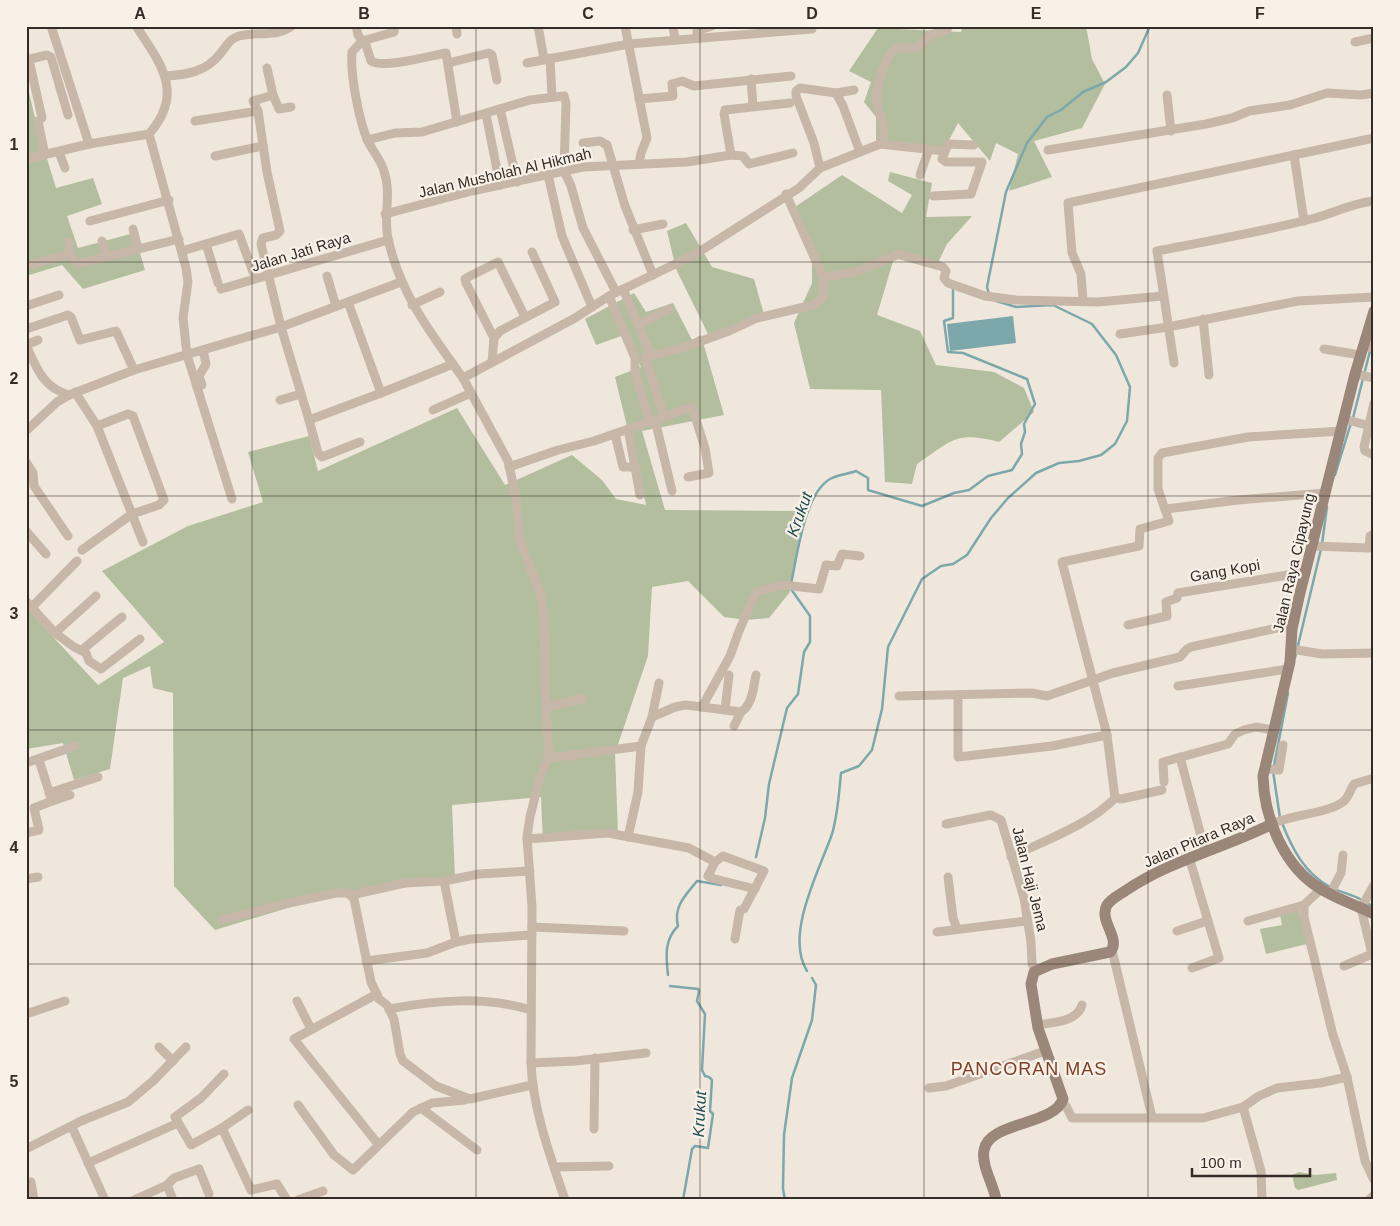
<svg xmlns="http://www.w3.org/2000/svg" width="1400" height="1226" font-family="Arial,sans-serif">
  <rect width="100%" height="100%" fill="#f0e7dc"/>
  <g fill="#b2be9d">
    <path d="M962 26H1086L1092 59 1105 84 1082 128 1034 141 1052 177 1009 191 1018 154 996 143 990 161 958 123 945 148 876 140V117L864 102 871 82 849 71 878 28 961 32Z"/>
    <path d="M26 80 37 126 56 188 93 178 102 204 67 216 78 248 134 233 145 270 83 289 62 265 26 276Z"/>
    <path d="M890 172 932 183 926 217 972 216 947 244 935 269 894 258 877 315 920 331 936 365 994 372 1024 388 1034 412 999 442C955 431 953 440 917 464L912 484 885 482 881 390 810 389 794 323 812 283V248L795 207 842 175 902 213 912 195 888 181Z"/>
    <path d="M686 223 712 267 754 279 765 318 708 334 676 269 667 231Z"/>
    <path d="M634 293 646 312 673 303 692 340 701 335 724 415 642 431 665 510 809 511 801 532 790 592 769 618 746 620 724 617 688 581 652 587 648 656 615 753 618 834 543 841 541 797 452 805 455 878 317 899 215 930 174 886 173 693 153 688 150 666 123 678 110 769 74 780 63 743 26 749V606L40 623 98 685 164 642 102 571 188 526 263 502 248 452 309 436 318 471 457 408 505 485 572 455 602 480 616 499 646 505 615 377 641 367 627 334 596 345 585 319Z"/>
    <path d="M1299 910 1307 944 1266 954 1260 929 1282 925 1280 915Z"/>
    <path d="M1299 1172 1315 1175 1336 1173 1337 1180 1298 1190 1295 1188 1292 1175Z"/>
  </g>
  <path fill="#7da8ab" d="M1013 316 1016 343 950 351 947 324Z"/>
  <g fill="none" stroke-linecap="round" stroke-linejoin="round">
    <g stroke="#7da8ab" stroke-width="2.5">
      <path d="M989 294 987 287 1006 192 1027 143 1047 117 1061 110 1083 92 1106 82 1126 67 1138 53 1150 26"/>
      <path d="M1371 345 1374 337"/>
      <path d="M1353 418 1370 351"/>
      <path d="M1335 475 1351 423"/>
      <path d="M1322 544 1327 507"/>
      <path d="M791 584C797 557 804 494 830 479 837 475 848 474 856 471L868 478V490L922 506 954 493 969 490 988 476 1012 470 1022 454 1021 444 1025 432 1024 424 1035 404 1027 379 963 353 948 352 944 321 953 318V288"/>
      <path d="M1295 658 1321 549"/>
      <path d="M1280 818 1273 771 1288 693"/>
      <path d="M1282 823C1292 848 1304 873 1330 887 1340 892 1351 894 1362 900"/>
      <path d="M756 857 765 818 769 784 787 708 798 694 804 652 810 642V616L791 589"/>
      <path d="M1367 903 1374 907"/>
      <path d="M807 971C784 935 820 869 832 834 838 814 839 793 841 773L859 766 872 750 882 709 888 647 922 579 941 566 953 564 967 555 991 518 1008 498 1036 473 1059 463 1079 461 1101 455 1115 444 1127 421 1130 387 1116 355 1092 324 1053 305 1016 307 993 300"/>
      <path d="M668 975C666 956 664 940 678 926 673 906 686 895 697 881L721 885"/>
      <path d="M670 986 698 989 699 991 697 1001 705 1014 702 1070 705 1076 709 1077 712 1080 710 1111 713 1114 708 1148 695 1146 692 1149 683 1200"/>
      <path d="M785 1200 783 1189 784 1135 792 1078 812 1020 816 985 812 978"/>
    </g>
    <g stroke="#c7b7a9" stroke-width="9">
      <path d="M51 26 89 144"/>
      <path d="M356 26 358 35 362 41 352 52C350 73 359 122 368 141 373 152 381 160 384 171 392 194 383 215 388 238 399 292 431 334 463 378"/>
      <path d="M395 26 394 32 362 41 366 45 371 61C384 69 429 56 446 53L457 122"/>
      <path d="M456 26 457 34"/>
      <path d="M538 26 544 59"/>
      <path d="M625 26 647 138 641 153 639 164"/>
      <path d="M673 26 675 39"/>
      <path d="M697 37V31L712 26"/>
      <path d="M1355 42 1374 38"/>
      <path d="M550 58 552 97"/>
      <path d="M26 60 47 55 51 57 68 115"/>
      <path d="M29 60 42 118"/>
      <path d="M448 63 489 53 492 55 497 80"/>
      <path d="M527 63 629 44 812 29"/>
      <path d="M267 68 273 95 253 101 258 111 267 172 280 231 276 235 263 238 261 244 281 327 309 420 381 393"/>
      <path d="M165 76C186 75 206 72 220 54 226 47 229 39 239 36 257 31 276 38 292 26"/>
      <path d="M751 79 753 106"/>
      <path d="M836 93 854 90"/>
      <path d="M273 95 279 109 291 107"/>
      <path d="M1167 95 1171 131"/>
      <path d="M639 99 673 96 672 84 682 81 694 86 791 76"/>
      <path d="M500 109 517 182"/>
      <path d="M486 114 500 185"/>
      <path d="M38 121 45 155"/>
      <path d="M195 121 258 111"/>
      <path d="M149 134 186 268 188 282 183 318 187 355 232 499"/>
      <path d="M367 140 395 133 422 132 530 100 564 96 566 103 564 171 571 186 583 228 616 292"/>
      <path d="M583 143 600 141 607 145 625 206 653 275"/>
      <path d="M880 144C890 123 875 114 876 94 877 85 888 50 897 48 903 47 911 49 917 48L930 35 947 30 949 26"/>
      <path d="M1048 150 1206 124 1232 118 1249 111 1290 105 1327 93 1361 95 1374 93"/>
      <path d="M59 152 65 168"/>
      <path d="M731 155 743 156 749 164 793 153"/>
      <path d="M1294 155 1374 138"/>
      <path d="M215 156 263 146"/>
      <path d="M26 159 89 144 149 134C185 93 161 64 136 26"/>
      <path d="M820 168 814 143 796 96V91L800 88 836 93 843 106 860 152"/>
      <path d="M548 175 562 236 592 307"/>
      <path d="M920 175 929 149"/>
      <path d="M933 196 971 194 982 162H946L942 159 948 144 974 145"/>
      <path d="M385 214 472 191 583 167 687 162 731 155 724 114 725 110 790 103"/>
      <path d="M90 221 169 200"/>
      <path d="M133 229 138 249"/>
      <path d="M633 230 663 224"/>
      <path d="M102 241 108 257"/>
      <path d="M69 242 70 254 77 264 179 239"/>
      <path d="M206 244 218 283"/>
      <path d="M182 251 239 234 253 272"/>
      <path d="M26 266 70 254"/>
      <path d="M327 276 336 306"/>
      <path d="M823 277 856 272 899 254 943 267 946 271 944 278 948 283 985 296 1016 300 1098 302 1163 296"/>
      <path d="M221 289 388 240"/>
      <path d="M623 289 651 355"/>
      <path d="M609 296 635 358V372L649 421"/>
      <path d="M1083 300 1081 274 1072 253 1068 203 1294 155 1304 221"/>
      <path d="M348 302 381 393 453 364"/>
      <path d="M412 305 440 292"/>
      <path d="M26 306 59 295"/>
      <path d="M1203 319 1209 375"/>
      <path d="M638 325 669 309"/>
      <path d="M26 329 68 315 71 317 80 340 116 331 134 370"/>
      <path d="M1120 334 1168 327 1298 301 1374 297"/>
      <path d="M494 338 466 283 465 279 468 277 498 262 525 317"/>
      <path d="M26 345C36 367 43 388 69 395"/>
      <path d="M26 345 38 340"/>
      <path d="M1363 346 1374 348"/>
      <path d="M1324 349 1360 355"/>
      <path d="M492 362 494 338 500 331 555 302 532 252"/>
      <path d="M1174 363 1157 251C1209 241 1260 232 1311 219 1332 214 1352 203 1374 201"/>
      <path d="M1355 374 1374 378"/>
      <path d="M202 385 199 376 206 364 203 350"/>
      <path d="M75 392 97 426 143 542"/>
      <path d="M280 400 301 394"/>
      <path d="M1374 403 1364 447 1365 451 1374 455"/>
      <path d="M433 410 471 393"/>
      <path d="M664 416 645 357 682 348 729 331 757 318 813 305 822 299 824 293 823 277 786 194"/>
      <path d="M1344 419 1374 427"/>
      <path d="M309 420 318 453 322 457 360 442"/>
      <path d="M655 420 672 491"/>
      <path d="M628 429 640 495"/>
      <path d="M26 431 57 402 69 395 134 370 281 327 401 282"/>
      <path d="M615 434 623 467H631"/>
      <path d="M26 462 33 473 34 486 68 536"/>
      <path d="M509 467 558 450 594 441 692 407 705 448 709 473 688 477"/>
      <path d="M1166 509 1238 500 1325 493"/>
      <path d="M26 531 46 554"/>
      <path d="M1312 546 1369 548 1370 536 1374 534"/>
      <path d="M82 550 132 514 159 505 164 500 133 416 128 414 97 426"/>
      <path d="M26 601 55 633 96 596"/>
      <path d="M32 607 77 561"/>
      <path d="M1128 625 1167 616 1166 602 1177 598 1178 593 1306 572"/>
      <path d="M55 633 74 647 86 653 89 661 101 669 140 639"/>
      <path d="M1291 649 1322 654 1374 653"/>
      <path d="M82 650 122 617"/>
      <path d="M1178 686 1288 669"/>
      <path d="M958 695V757L1052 746 1107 735"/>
      <path d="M899 696 1032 693 1047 696 1113 673 1180 657 1187 649 1191 647 1282 627 1292 629"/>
      <path d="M546 707 582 699"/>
      <path d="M702 707 730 656 739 631 756 592 783 585 819 589 826 565 837 566 842 554 860 556"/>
      <path d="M725 710 729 675"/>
      <path d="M652 717 659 683"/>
      <path d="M734 726 741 712"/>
      <path d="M1180 757 1205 851"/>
      <path d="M549 758 641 746"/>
      <path d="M39 760 52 801 70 795"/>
      <path d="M26 763 75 746"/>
      <path d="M1265 769 1279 770 1283 745"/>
      <path d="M1164 782 1163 762 1228 744 1235 734 1244 730 1256 727 1273 730"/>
      <path d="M49 793 98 777"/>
      <path d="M1115 798 1121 799 1162 790"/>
      <path d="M946 824 991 815 1001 820 1024 898 1031 942 1032 964 1036 970"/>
      <path d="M1272 824C1290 815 1331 813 1344 801 1349 797 1350 790 1354 784L1374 778"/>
      <path d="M26 833 39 830 34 808 52 801"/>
      <path d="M628 837 638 792 641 746 652 717 675 707 686 705 741 712C753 704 753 688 756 675"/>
      <path d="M527 839 608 833 689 848 715 862 708 876 711 878 755 889"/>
      <path d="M1011 857C1043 841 1091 824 1115 798L1107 735 1062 562 1139 546 1140 529 1169 521 1158 489V458L1162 453 1248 437 1342 431"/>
      <path d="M1189 857 1219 958 1192 968"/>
      <path d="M715 862 723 856 764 871 744 909 740 910 735 939"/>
      <path d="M948 877 953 918 957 929"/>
      <path d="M26 879 38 877"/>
      <path d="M444 881 456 942"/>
      <path d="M1321 889 1304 905V917L1333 1035 1347 1077 1365 1161 1374 1180"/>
      <path d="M1330 894 1341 873 1343 855"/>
      <path d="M351 895 405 883 444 881 479 874 530 871"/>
      <path d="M221 920 284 904 336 893H348L354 899 371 982 379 999 387 1005 394 1019 400 1054 403 1061 436 1086 470 1099 532 1085"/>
      <path d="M1248 921 1304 905"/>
      <path d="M532 927 624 931"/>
      <path d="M1177 931 1207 921"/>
      <path d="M937 932 1026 921"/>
      <path d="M1112 950 1152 1117"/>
      <path d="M366 961 427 953 456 942 471 939 532 935"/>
      <path d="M1344 966 1372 954 1361 908 1374 885"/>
      <path d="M377 994 294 1039 378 1144"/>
      <path d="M297 1001 311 1029"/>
      <path d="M389 1009C437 1000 484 996 531 1010"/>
      <path d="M26 1014 65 1001"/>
      <path d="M1038 1025C1054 1022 1077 1022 1082 1005"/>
      <path d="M159 1047 173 1061"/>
      <path d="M531 1063 576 1061 646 1053"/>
      <path d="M224 1074 201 1098 175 1117 191 1145 222 1128 248 1110"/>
      <path d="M929 1088 946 1086 1045 1051"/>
      <path d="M1061 1104 1066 1106 1072 1118H1203L1243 1107 1259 1096 1277 1088 1320 1083 1347 1077"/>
      <path d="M298 1105 334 1155 353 1170 413 1112 432 1103 465 1100"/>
      <path d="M1243 1107 1261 1171 1262 1200"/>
      <path d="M421 1108 477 1150"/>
      <path d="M72 1127 105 1200"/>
      <path d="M222 1128 251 1190 277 1184 287 1200"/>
      <path d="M594 1129 595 1058"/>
      <path d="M26 1149 81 1121 128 1102 153 1081 186 1047"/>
      <path d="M88 1163 178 1123"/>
      <path d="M555 1167 609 1166"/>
      <path d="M31 1182 34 1200"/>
      <path d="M167 1185 174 1178 199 1169 209 1194"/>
      <path d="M134 1200 167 1185 173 1200"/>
      <path d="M298 1200 323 1191"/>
      <path d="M565 1200C550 1155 533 1110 531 1063L532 907 527 837 530 817 540 777 549 755 545 688 544 614 539 590 520 541 516 497 508 461 463 378 575 318 609 296 694 255 799 188 820 168 880 144 944 151"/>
      <path d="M1369 1200 1374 1195"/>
    </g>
    <g stroke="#9a877a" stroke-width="11">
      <path d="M1374 311 1355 374 1299 597 1292 629 1290 662 1263 776C1264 818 1284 867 1321 889 1337 899 1356 905 1374 914"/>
      <path d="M996 1200C994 1185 981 1166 984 1150 989 1121 1054 1126 1063 1099L1038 1028 1031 984 1034 972 1052 964 1110 952C1122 939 1098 921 1107 905 1111 899 1119 895 1125 891 1171 860 1224 848 1272 824"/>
    </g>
  </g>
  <path fill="none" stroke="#352c28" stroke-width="1" stroke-opacity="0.55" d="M252 26V1200M476 26V1200M700 26V1200M924 26V1200M1148 26V1200M26 262H1374M26 496H1374M26 730H1374M26 964H1374"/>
  <g text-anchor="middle" stroke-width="4.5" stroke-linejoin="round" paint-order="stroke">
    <g font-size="15" fill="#352c28" stroke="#f8f1e8">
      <text transform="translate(505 173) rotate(-13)" y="5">Jalan Musholah Al Hikmah</text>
      <text transform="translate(301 252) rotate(-17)" y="5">Jalan Jati Raya</text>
      <text transform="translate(1294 563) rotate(-77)" y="5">Jalan Raya Cipayung</text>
      <text transform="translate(1225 571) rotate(-10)" y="5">Gang Kopi</text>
      <text transform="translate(1199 840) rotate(-23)" y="5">Jalan Pitara Raya</text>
      <text transform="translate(1030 879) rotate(76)" y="5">Jalan Haji Jema</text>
    </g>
    <g font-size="16" font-style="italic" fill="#214e53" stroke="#f8f1e8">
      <text transform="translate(799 514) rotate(-70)" y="6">Krukut</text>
      <text transform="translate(699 1114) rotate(-87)" y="6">Krukut</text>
    </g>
    <g font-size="18" letter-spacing="1" fill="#7d3e28" stroke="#f8f1e8">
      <text x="1029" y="1075">PANCORAN MAS</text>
    </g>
  </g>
  <rect width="1400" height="1226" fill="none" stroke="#f8f1e8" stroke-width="55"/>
  <path d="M1192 1168v8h118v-8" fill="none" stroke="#352c28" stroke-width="2.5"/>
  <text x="1200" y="1168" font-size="15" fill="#352c28" stroke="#f8f1e8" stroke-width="4" paint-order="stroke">100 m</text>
  <rect x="28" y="28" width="1344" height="1170" fill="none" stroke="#352c28" stroke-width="2"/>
  <g font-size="16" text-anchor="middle" font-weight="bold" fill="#352c28">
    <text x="140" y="19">A</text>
    <text x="364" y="19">B</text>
    <text x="588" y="19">C</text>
    <text x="812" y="19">D</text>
    <text x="1036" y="19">E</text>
    <text x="1260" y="19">F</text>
    <text x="14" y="150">1</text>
    <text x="14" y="384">2</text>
    <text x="14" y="619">3</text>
    <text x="14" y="853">4</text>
    <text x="14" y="1087">5</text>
  </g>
</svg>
